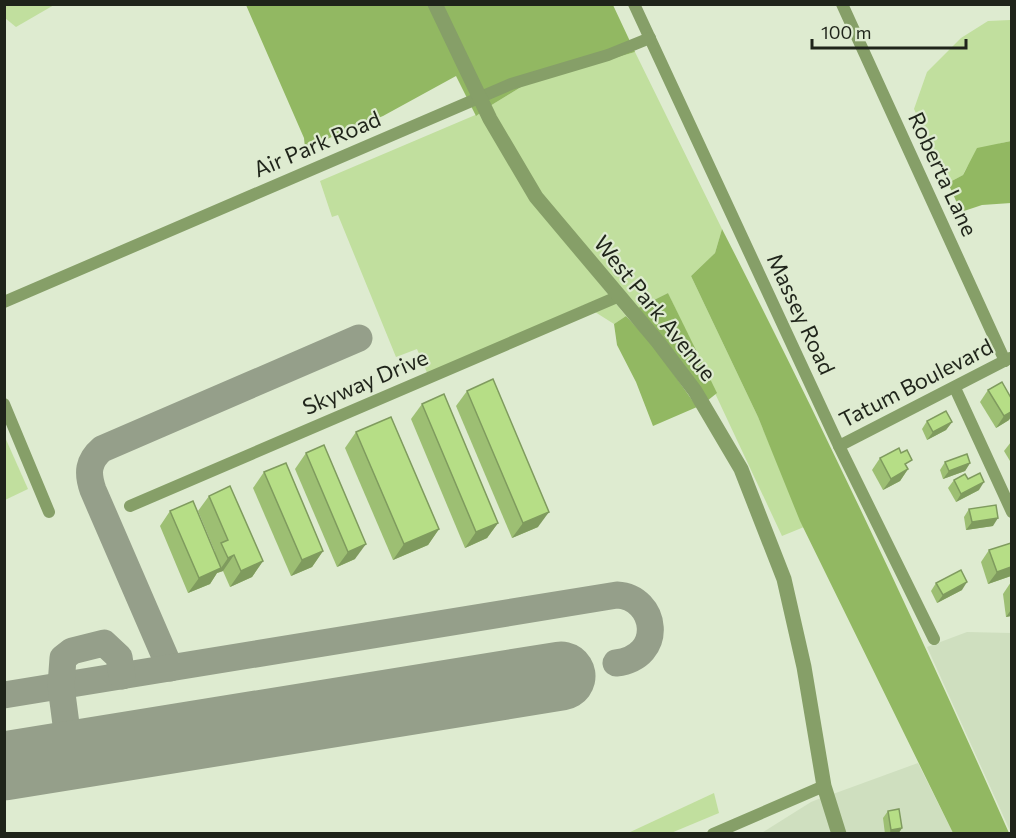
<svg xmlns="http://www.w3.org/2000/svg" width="1016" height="838" font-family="Commissioner,sans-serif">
  <rect width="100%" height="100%" fill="#deebd0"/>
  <g fill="#cfdfbf">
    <path d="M967 632 1011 633V833L927 647Z"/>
    <path d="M918 763 953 833H845L833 794Z"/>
    <path d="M821 798 833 834H760L811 802Z"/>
  </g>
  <g fill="#c1df9e">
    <path d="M5 4H54V5L16 27 5 18Z"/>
    <path d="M1010 20 1011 141C991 144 971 156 963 175L948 183 914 109 927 72 961 38 988 21Z"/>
    <path d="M635 52 722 229 715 253 691 276 758 417 804 527 782 536 668 293 636 309 541 195 490 106 526 84Z"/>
    <path d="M480 113 531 200 626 316 614 324 584 305 428 375 417 349 396 357 338 215 332 217 320 181Z"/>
    <path d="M4 435 28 489 5 500H4Z"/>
    <path d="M714 793 719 813 671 833H628Z"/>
  </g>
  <g fill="#92b862">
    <path d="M246 5H429L480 113 476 116 456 76 383 116 305 148 304 138Z"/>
    <path d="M442 5H613L635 52 526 84 490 106Z"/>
    <path d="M1011 141V203L982 205 961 212 948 183 963 175 977 148Z"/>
    <path d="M722 229C824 428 919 630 1009 833H953L800 521 758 417 691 276 715 253Z"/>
    <path d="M668 293 717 393 707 401 636 309Z"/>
    <path d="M626 316 653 345 697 407 653 426 636 382 617 345 614 324Z"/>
  </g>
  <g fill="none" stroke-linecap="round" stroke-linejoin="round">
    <g stroke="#959f8a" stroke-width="27">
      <path d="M170 668 93 490C87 473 88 461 102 449L359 338"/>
      <path d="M4 695 617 595C657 597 666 657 616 663"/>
      <path d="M70 755 61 686 63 658 72 651 104 643 119 657 122 676"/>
    </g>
    <path stroke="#959f8a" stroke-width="69" d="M4 766 561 676"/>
    <g stroke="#869f68" stroke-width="12">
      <path d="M634 4 839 446 934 639"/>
      <path d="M842 4 1005 361"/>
      <path d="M4 302 511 84 608 55 650 38"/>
      <path d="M955 388 1012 512"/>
      <path d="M4 404 49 512"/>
      <path d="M839 446 1010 358"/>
      <path d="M130 506 617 297"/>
      <path d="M713 834 824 786"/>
    </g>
    <path stroke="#869f68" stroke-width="15" d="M435 4 490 119 536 197 658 342 695 391 741 469 784 579 804 667 824 786 839 834"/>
  </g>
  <g fill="#9dbf73">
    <path d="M988 390 1009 420 996 428 980 402Z"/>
    <path d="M467 391 538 527 512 538 456 406Z"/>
    <path d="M422 404 498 523 487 538 465 548 411 419Z"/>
    <path d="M927 421 952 422 946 430 927 440 922 429Z"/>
    <path d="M356 432 439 529 428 545 393 560 345 448Z"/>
    <path d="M1011 442V460L1010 461 1004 451Z"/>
    <path d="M306 453 355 559 337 567 295 469Z"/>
    <path d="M880 458 907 467 908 469 900 481 883 490 872 470Z"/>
    <path d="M945 462 970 463 965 471 943 479 940 470Z"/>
    <path d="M264 472 323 551 312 567 291 576 253 488Z"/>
    <path d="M968 479 979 490 956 502 948 488 954 480Z"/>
    <path d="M209 496 263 561 252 577 230 587 223 571 217 573 210 584 188 593 160 526 170 511 214 553 215 552 198 511Z"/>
    <path d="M969 509 993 526 966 530 964 517Z"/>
    <path d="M1011 543V576L988 584 981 562 989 550Z"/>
    <path d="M1011 582V616L1006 617 1003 594Z"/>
    <path d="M936 583 962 590 937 603 931 591Z"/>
    <path d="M888 811 902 828 898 834H885L883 818Z"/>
  </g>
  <g fill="#7f9b5e">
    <path d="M1011 412V417L1009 420 996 428 1004 416Z"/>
    <path d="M952 422 946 430 927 440 933 432Z"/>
    <path d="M970 463 965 471 943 479 949 471Z"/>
    <path d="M908 469 900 481 883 490 891 479Z"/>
    <path d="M984 482 979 490 956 502 961 494Z"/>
    <path d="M549 512 538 527 512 538 523 523Z"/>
    <path d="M998 518 993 526 966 530 972 522Z"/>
    <path d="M498 523 487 538 465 548 476 532Z"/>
    <path d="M439 529 428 545 393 560 404 544Z"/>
    <path d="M366 544 355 559 337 567 348 552Z"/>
    <path d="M323 551 312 567 291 576 302 560Z"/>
    <path d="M234 555 223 571 217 573 210 584 188 593 199 578 221 568 228 558Z"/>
    <path d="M263 561 252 577 230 587 241 571Z"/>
    <path d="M1011 567V576L988 584 997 572Z"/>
    <path d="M967 582 962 590 937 603 943 595Z"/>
    <path d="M1011 610V616L1006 617Z"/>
    <path d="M902 828 898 834H889L891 830Z"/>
  </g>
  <g fill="#b6de86" stroke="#7f9b5e" stroke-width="1.5">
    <path d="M493 379 549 512 523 523 467 391Z"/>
    <path d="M1002 382 1011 398V412L1004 416 988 390Z"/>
    <path d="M444 394 498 523 476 532 422 404Z"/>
    <path d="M946 411 952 422 933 432 927 421Z"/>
    <path d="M391 417 439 529 404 544 356 432Z"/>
    <path d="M324 445 366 544 348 552 306 453Z"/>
    <path d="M899 448 901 453 907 450 912 460 905 464 908 469 891 479 880 458Z"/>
    <path d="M967 454 970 463 949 471 945 462Z"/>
    <path d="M286 463 323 551 302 560 264 472Z"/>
    <path d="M980 473 984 482 961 494 954 480 965 474 968 479Z"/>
    <path d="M230 486 263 561 241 571 234 555 228 558 221 543 228 540 209 496Z"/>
    <path d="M193 501 221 568 199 578 170 511Z"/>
    <path d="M996 505 998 518 972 522 969 509Z"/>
    <path d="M1011 543V567L997 572 989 550Z"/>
    <path d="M961 570 967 582 943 595 936 583Z"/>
    <path d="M899 809 902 828 891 830 888 811Z"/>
  </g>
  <g text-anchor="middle" stroke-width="4.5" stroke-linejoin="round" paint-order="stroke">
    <g font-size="22" fill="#1f241a" stroke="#deebd0">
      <text transform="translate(317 144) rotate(-23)" y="8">Air Park Road</text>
      <text transform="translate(943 174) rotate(65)" y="8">Roberta Lane</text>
      <text transform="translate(655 308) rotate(51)" y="8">West Park Avenue</text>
      <text transform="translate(801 314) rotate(65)" y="8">Massey Road</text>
      <text transform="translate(365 382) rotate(-23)" y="8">Skyway Drive</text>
      <text transform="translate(916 383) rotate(-27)" y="8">Tatum Boulevard</text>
    </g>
  </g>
  <rect width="1016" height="838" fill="none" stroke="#1f241a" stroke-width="12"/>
  <path d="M812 39v9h154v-9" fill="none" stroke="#1f241a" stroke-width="3"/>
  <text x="821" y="39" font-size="18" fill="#1f241a" stroke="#deebd0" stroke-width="4.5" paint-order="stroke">100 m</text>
</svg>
